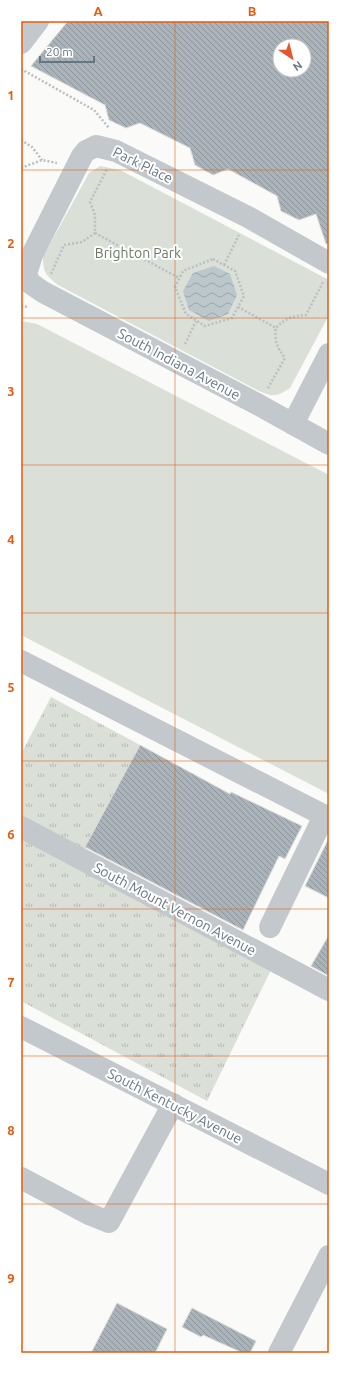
<svg xmlns="http://www.w3.org/2000/svg" width="350" height="1374" font-family="Ubuntu,sans-serif">
  <defs>
    <pattern id="grass-tufts" width="24" height="20" patternUnits="userSpaceOnUse"><rect width="24" height="20" fill="#dadfd7"/><path d="M3 7l-1-3M5 7V3M7 7l1-3M15 17l-1-3M17 17v-4M19 17l1-3" fill="none" stroke="#b4b9b4"/></pattern>
    <pattern id="water-waves" width="16" height="10" patternUnits="userSpaceOnUse"><rect width="16" height="10" fill="#bbc7cb"/><path d="M0 5q4-4 8 0t8 0" fill="none" stroke="#9ca6aa"/></pattern>
    <pattern id="building-back-hatch" width="6" height="6" patternUnits="userSpaceOnUse"><rect width="6" height="6" fill="#aab3b9"/><path d="M-1 5l2 2M0 0l6 6M5-1l2 2" fill="none" stroke="#8e969c"/></pattern>
  </defs>
  <rect width="100%" height="100%" fill="#fafaf8"/>
  <g fill="url(#grass-tufts)">
    <path d="M51 697 140 745 83 852 21 818V754Z"/>
    <path d="M21 838 271 970 207 1101 21 1001Z"/>
  </g>
  <g fill="#dadfd7">
    <path d="M100 166 120 170 329 280V315L290 388C276 397 273 397 259 391L58 285C46 275 43 273 43 257L89 173Z"/>
    <path d="M21 321 37 324 329 475V794L21 635Z"/>
  </g>
  <path fill="url(#water-waves)" d="M214 266 230 274 237 295 228 314 209 321 189 310 183 291 193 273Z"/>
  <g fill="url(#building-back-hatch)" stroke="#dcdcda" fill-rule="evenodd">
    <path d="M68 21H329V243L326 244 316 214 299 220 281 211 277 196 228 169 213 175 195 165 190 148 140 123 126 128 109 120 105 105 31 66ZM280 46H304V70H280Z"/>
    <path d="M140 745 230 794 231 792 302 826 285 859 279 856 243 930 85 847Z"/>
    <path d="M329 838V898L305 886Z"/>
    <path d="M329 935V976L311 966Z"/>
    <path d="M117 1303 167 1329 155 1353H91Z"/>
    <path d="M192 1308 256 1341 250 1353H243L203 1335 201 1337 182 1327Z"/>
  </g>
  <g fill="none" stroke-linecap="round" stroke-linejoin="round">
    <g stroke="#bbbfc2" stroke-width="2.5" stroke-dasharray="2 2" stroke-linecap="butt">
      <path d="M21 69 94 110 109 128"/>
      <path d="M21 140 32 147 42 160"/>
      <path d="M21 168 42 160 57 163"/>
      <path d="M95 233 179 278"/>
      <path d="M213 259 235 271 244 296 232 318 205 326 186 314 175 287 183 271Z"/>
      <path d="M224 265 239 235"/>
      <path d="M51 274 64 245 82 242 95 233V215L90 202 107 169"/>
      <path d="M21 306 29 307"/>
      <path d="M238 307 276 328C285 318 293 316 306 315L323 282"/>
      <path d="M185 344 196 321"/>
      <path d="M268 388 285 358C277 347 274 341 276 328"/>
    </g>
    <g stroke="#c3c8cc" stroke-width="22">
      <path d="M21 43 38 21"/>
      <path d="M329 263 248 217 116 151 96 146 86 151 82 156 32 255 26 274 30 283 43 292 259 405 329 444"/>
      <path d="M293 424 329 354"/>
      <path d="M21 661 329 818"/>
      <path d="M21 827 329 990"/>
      <path d="M270 927 324 816"/>
      <path d="M21 1027 329 1184"/>
      <path d="M21 1178 89 1214 109 1222 173 1104"/>
      <path d="M279 1353 329 1256"/>
    </g>
  </g>
  <path fill="none" stroke="#e8590c" stroke-width="1" stroke-opacity="0.55" d="M175 21V1353M21 170H329M21 318H329M21 465H329M21 613H329M21 761H329M21 909H329M21 1056H329M21 1204H329"/>
  <g text-anchor="middle" stroke-width="4" stroke-linejoin="round" paint-order="stroke">
    <g font-size="14" fill="#657683" stroke="#fff">
      <text transform="translate(143 165) rotate(26)" y="5">Park Place</text>
      <text transform="translate(179 364) rotate(28)" y="5">South Indiana Avenue</text>
      <text transform="translate(175 909) rotate(28)" y="5">South Mount Vernon Avenue</text>
      <text transform="translate(175 1106) rotate(27)" y="5">South Kentucky Avenue</text>
    </g>
    <g font-size="14" fill="#687a64" stroke="#fff">
      <text x="138" y="258">Brighton Park</text>
    </g>
  </g>
  <rect width="350" height="1374" fill="none" stroke="#ffffff" stroke-width="44"/>
  <g transform="translate(292 58) rotate(145)"><circle r="19" fill="#ffffff" stroke="#c1c8cd"/>
  <path d="M0-3L7 15L0 10L-7 15Z" fill="#e4572e"/>
  <text y="-6" font-size="11" font-weight="bold" text-anchor="middle" fill="#657683">N</text>
  </g>
  <path d="M40 56v6h54v-6" fill="none" stroke="#657683" stroke-width="2"/>
  <text x="46" y="56" font-size="12" fill="#657683" stroke="#ffffff" stroke-width="3" paint-order="stroke">20 m</text>
  <rect x="22" y="22" width="306" height="1330" fill="none" stroke="#e8590c" stroke-width="1.5"/>
  <g font-size="13" text-anchor="middle" font-weight="bold" fill="#e8590c">
    <text x="98" y="16">A</text>
    <text x="252" y="16">B</text>
    <text x="11" y="100">1</text>
    <text x="11" y="248">2</text>
    <text x="11" y="396">3</text>
    <text x="11" y="544">4</text>
    <text x="11" y="692">5</text>
    <text x="11" y="839">6</text>
    <text x="11" y="987">7</text>
    <text x="11" y="1135">8</text>
    <text x="11" y="1283">9</text>
  </g>
</svg>
